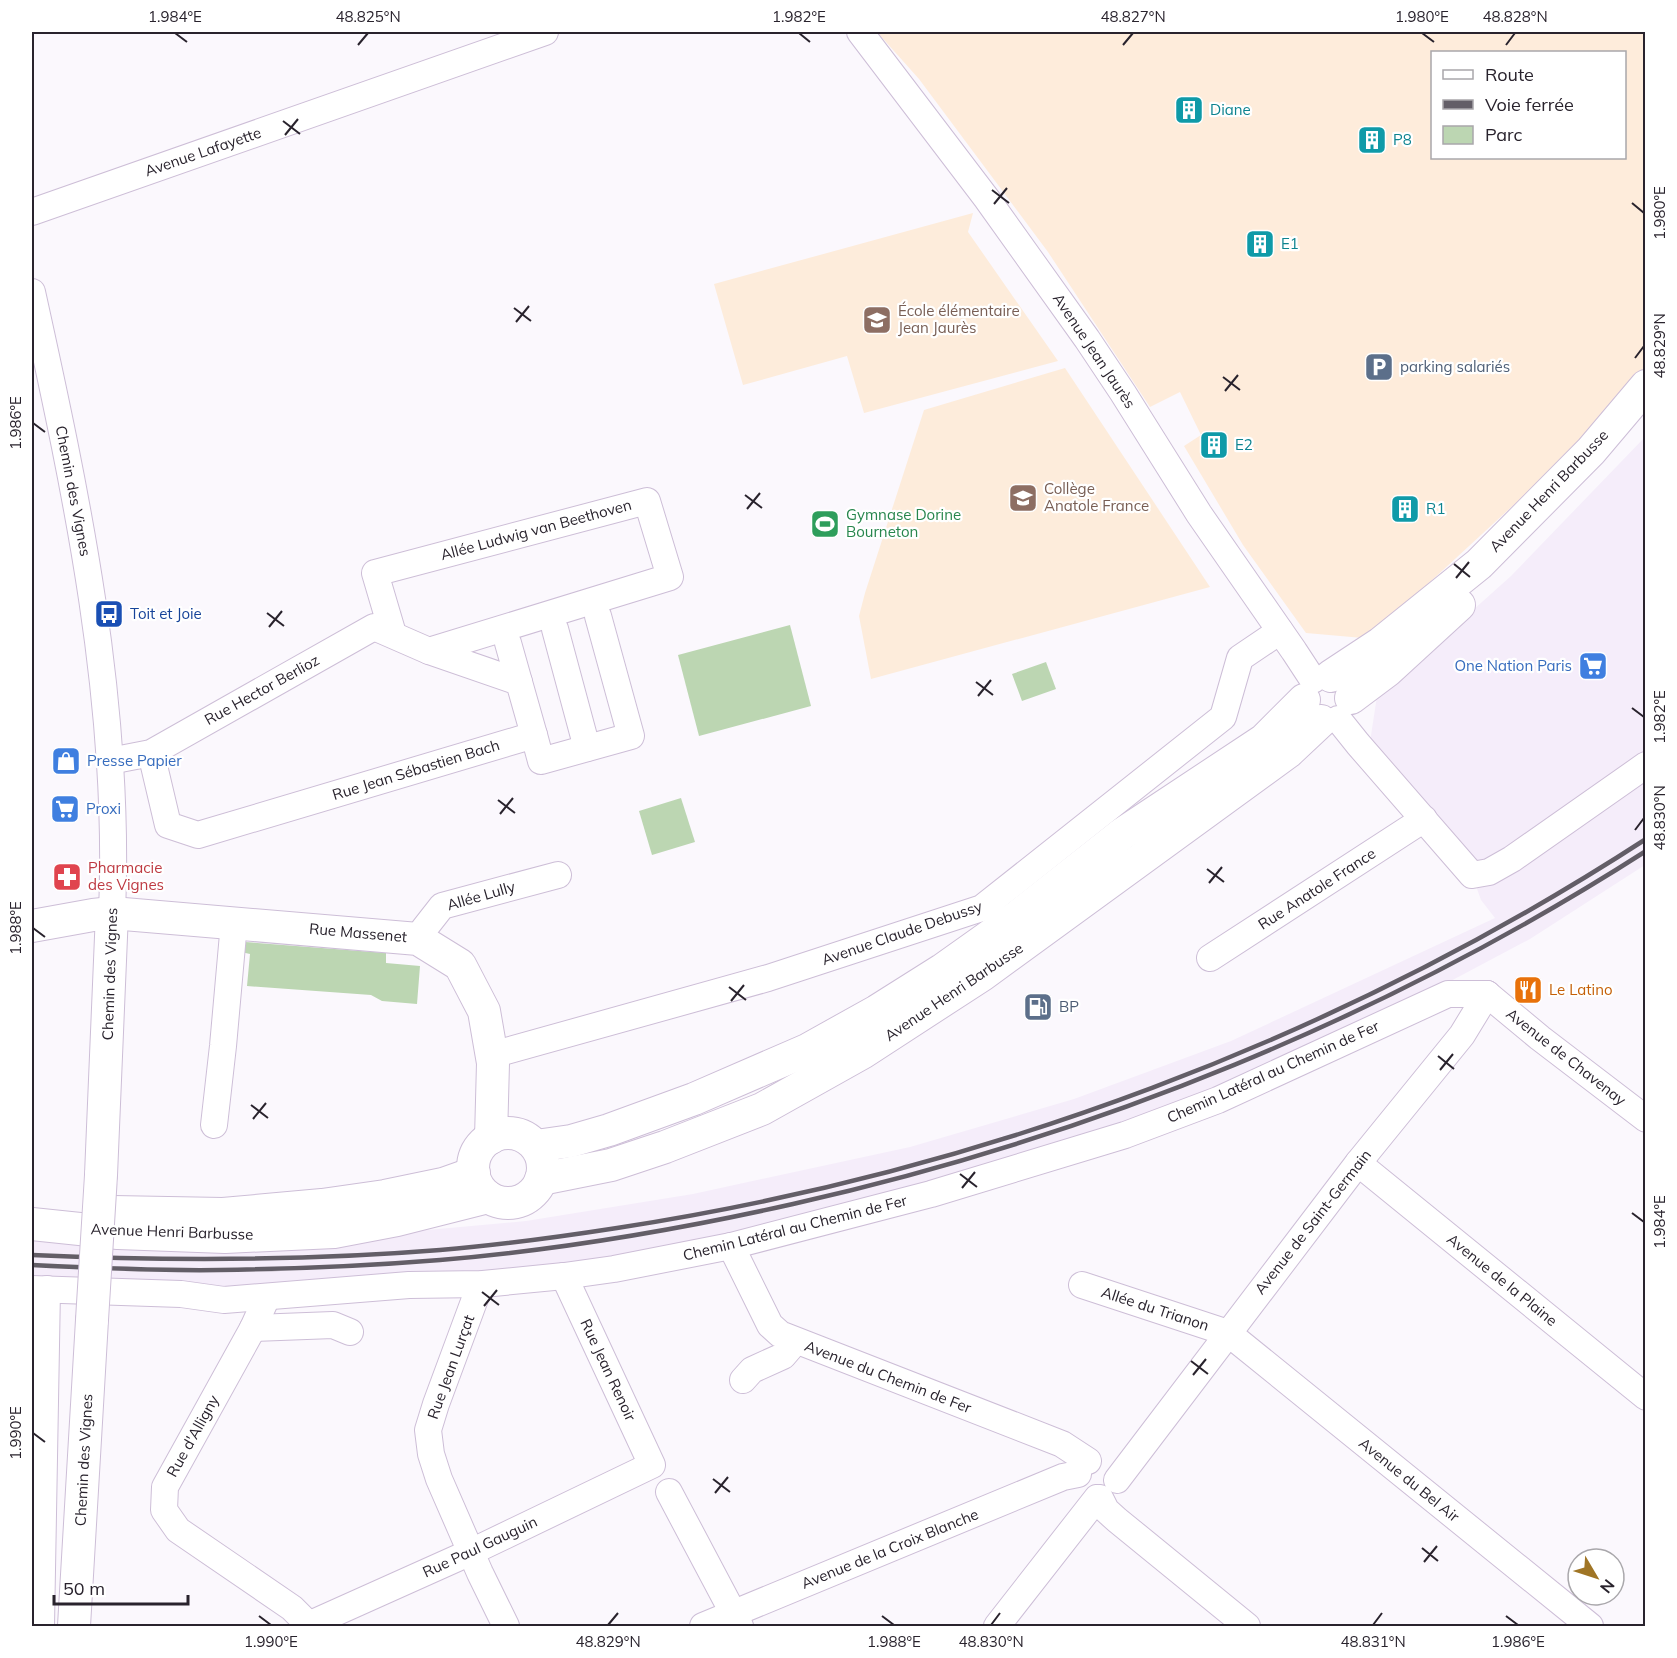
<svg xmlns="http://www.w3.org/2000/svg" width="1677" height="1658" font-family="Mulish,sans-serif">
  <rect width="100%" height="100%" fill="#fbf8fd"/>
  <path fill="#f5edfa" d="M1645 437V865L1530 939 1383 1017 1252 1077 1083 1141 705 1242 533 1269 324 1286 105 1288 32 1283V1238L328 1239 526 1221 693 1194 910 1147 1074 1099 1231 1041 1495 918 1481 900 1472 875 1370 742 1377 696 1511 576Z"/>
  <path fill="#feecdb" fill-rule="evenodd" d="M877 32H1645V370L1583 441 1379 629 1363 638 1306 633 1243 545 1184 446 1201 435 1180 392 1150 407 1048 252 919 79ZM1432 52H1624V158H1432Z"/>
  <g fill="#fdecdb">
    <path d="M973 213 968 232 1058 361 864 413 847 356 743 385 714 284Z"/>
    <path d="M1065 368 1210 587 871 679 859 616 865 593 924 410Z"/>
  </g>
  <g fill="#bcd6b2">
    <path d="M790 625 811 706 699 736 678 655Z"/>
    <path d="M1046 662 1056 689 1022 701 1012 674Z"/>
    <path d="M681 798 695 842 652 855 639 811Z"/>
    <path d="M245 942 386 953V963L420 966 417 1004 382 1001 371 995 247 986 250 954 241 952V947Z"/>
  </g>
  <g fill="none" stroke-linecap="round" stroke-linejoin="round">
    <g stroke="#cdbed7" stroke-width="28">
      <g id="minor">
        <path d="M860 32 987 199 1087 339 1123 393 1199 514 1294 651 1313 680"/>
        <path d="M32 212 545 32"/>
        <path d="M32 292C77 496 121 703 112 913"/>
        <path d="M555 629 587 748"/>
        <path d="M393 634 375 573 647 501 670 577 429 651"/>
        <path d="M508 643 519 682"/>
        <path d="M1338 719 1358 744 1472 875 1489 872 1512 859 1646 765"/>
        <path d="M534 735 541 761 631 736 598 616"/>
        <path d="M110 761 151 753 374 627 429 651 519 682 534 735 198 835 168 825 151 753"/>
        <path d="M418 939 424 929 442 906 558 875"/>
        <path d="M1210 958 1424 819"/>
        <path d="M1487 994 1540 1038 1646 1119"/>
        <path d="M492 1055 768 978 982 908 1223 717 1240 658 1280 631"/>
        <path d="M214 1125 223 1046 234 923"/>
        <path d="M1358 1163 1646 1397"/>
        <path d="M731 1246 770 1325 780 1334 1062 1444 1088 1461"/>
        <path d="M483 1284 476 1296 436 1404 428 1430 431 1454 439 1479 480 1573 506 1626"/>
        <path d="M1082 1285 1228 1333 1590 1626"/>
        <path d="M32 1289 181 1294 224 1300 409 1285 483 1284 564 1276 614 1269 731 1246 931 1194 1125 1135 1218 1100 1448 994H1487"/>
        <path d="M267 1297 253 1328 165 1487 164 1510 178 1530 292 1608 309 1625"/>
        <path d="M253 1328 333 1325 350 1332"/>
        <path d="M743 1380 752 1370 783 1356 795 1342"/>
        <path d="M1117 1480 1358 1163 1462 1035 1487 994"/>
        <path d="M669 1492 740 1626"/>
        <path d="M1100 1498 1106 1510 1117 1520 1247 1626"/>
        <path d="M41 1626 47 1289"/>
        <path d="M306 1626 471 1552 652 1465 564 1276"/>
        <path d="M703 1626 1063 1477 1078 1474"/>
        <path d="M997 1626 1097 1498"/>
      </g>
    </g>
    <g stroke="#cdbed7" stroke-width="34">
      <g id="major">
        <path d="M1331 676 1381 643 1479 564 1591 451 1646 386"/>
        <path d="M1351 698 1387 671 1459 605"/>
        <path d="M32 926 93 915 112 913 418 939 460 965 484 1011 493 1063 491 1138"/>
        <circle cx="508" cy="1168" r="35"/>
        <path d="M536 1146 571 1141 609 1130 694 1099 807 1050 877 1011 942 970 1018 916 1122 834 1264 740 1304 700"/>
        <path d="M101 1175 112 913"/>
        <path d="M541 1179 611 1165 665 1147 762 1109 862 1053 982 975 1288 752 1321 721"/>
        <path d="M113 1212 223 1214 322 1205 385 1196 443 1184 474 1173"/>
        <path d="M32 1224 118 1233 225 1237 334 1232 397 1220 488 1197"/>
        <path d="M74 1626 92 1320"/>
      </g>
    </g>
    <use href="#minor" stroke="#fff" stroke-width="26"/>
    <use href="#major" stroke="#fff" stroke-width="32"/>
    <g stroke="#635e67" stroke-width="4.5">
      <path d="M32 1255C168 1261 304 1261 440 1250 499 1245 559 1237 617 1228 982 1172 1336 1040 1646 839"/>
      <path d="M32 1265C94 1268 156 1271 219 1270 292 1269 366 1266 440 1260 558 1250 677 1230 793 1204 1095 1136 1385 1018 1646 851"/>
    </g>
    <g stroke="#cdbed7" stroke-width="34" stroke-linecap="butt">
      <path id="major-bridge" d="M92 1320 101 1175"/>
    </g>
    <use href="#major-bridge" stroke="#fff" stroke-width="32"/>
  </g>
  <path fill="none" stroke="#29232d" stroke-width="2" d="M175 33 187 42M799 33 810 42M1422 33 1434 42M358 45 368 33M1123 45 1133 33M1506 45 1515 33M283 121 300 134M285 135 298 119M992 190 1009 203M1632 203 1644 213M994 204 1007 188M514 308 531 321M516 322 529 306M1635 358 1644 346M1223 377 1240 390M1225 391 1238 375M33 423 45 432M745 495 762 508M747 509 760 493M1454 564 1470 577M1456 578 1469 562M267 613 284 626M269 627 282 611M976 682 993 695M978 696 991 680M1632 708 1644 717M498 800 515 813M500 814 513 798M1635 830 1644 818M1207 869 1224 882M1209 883 1222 867M33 928 45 937M729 987 746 1000M731 1001 744 985M1438 1056 1454 1069M1440 1070 1453 1054M251 1105 268 1118M253 1119 266 1103M960 1174 977 1187M962 1188 975 1172M1632 1213 1644 1222M482 1292 499 1305M484 1306 497 1290M1191 1361 1208 1374M1193 1375 1206 1359M33 1433 45 1442M713 1479 730 1492M715 1493 728 1477M1422 1548 1438 1561M1424 1562 1437 1546M259 1616 271 1625M882 1616 894 1625M1506 1616 1518 1625M608 1625 618 1613M991 1625 1000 1613M1373 1625 1382 1613"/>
  <defs>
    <g id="building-square" transform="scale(1.5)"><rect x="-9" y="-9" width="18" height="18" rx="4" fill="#0f9aa8" stroke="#fff"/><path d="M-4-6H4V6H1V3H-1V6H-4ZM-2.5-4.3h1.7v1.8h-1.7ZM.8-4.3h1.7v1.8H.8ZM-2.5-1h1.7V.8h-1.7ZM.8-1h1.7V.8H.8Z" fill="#fff"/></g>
    <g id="school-square" transform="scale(1.5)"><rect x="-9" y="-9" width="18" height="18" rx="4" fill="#8d6e63" stroke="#fff"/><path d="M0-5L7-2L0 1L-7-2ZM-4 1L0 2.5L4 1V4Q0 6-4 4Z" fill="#fff"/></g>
    <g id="parking-square" transform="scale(1.5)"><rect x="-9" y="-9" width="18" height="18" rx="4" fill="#5c6f8a" stroke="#fff"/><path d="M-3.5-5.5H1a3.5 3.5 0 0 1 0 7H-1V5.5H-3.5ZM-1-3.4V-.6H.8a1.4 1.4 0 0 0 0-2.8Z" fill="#fff"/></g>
    <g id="stadium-square" transform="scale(1.5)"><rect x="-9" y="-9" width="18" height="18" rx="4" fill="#2e9e5b" stroke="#fff"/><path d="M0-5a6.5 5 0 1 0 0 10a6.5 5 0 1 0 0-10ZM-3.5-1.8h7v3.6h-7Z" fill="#fff"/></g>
    <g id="bus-square" transform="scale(1.5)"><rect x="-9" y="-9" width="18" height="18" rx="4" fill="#1a4fb4" stroke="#fff"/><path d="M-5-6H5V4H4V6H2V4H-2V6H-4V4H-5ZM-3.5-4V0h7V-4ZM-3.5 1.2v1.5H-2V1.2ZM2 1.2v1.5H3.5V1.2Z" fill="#fff"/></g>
    <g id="supermarket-square" transform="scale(1.5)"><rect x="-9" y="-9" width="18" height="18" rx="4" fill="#3f7fe0" stroke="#fff"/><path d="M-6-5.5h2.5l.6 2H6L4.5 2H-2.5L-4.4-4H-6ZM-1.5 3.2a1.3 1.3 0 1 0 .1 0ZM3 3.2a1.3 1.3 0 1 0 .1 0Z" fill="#fff"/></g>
    <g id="shop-square" transform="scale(1.5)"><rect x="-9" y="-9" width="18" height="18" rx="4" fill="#3f7fe0" stroke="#fff"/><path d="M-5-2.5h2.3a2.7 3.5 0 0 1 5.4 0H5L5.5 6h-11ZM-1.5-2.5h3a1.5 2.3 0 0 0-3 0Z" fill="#fff"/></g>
    <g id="pharmacy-square" transform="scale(1.5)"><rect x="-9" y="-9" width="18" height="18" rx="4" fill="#e0444e" stroke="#fff"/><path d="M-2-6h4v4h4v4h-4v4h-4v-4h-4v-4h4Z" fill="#fff"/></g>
    <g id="restaurant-square" transform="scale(1.5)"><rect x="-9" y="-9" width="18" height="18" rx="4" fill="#e8710a" stroke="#fff"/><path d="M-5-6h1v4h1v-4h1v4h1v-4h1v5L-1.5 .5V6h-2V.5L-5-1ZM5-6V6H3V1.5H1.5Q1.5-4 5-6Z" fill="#fff"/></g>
    <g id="fuel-square" transform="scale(1.5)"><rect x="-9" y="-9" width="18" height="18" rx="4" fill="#5c6f8a" stroke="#fff"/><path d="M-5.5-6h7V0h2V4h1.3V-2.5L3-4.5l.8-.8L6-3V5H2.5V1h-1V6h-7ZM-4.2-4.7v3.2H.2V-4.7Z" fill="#fff"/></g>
  </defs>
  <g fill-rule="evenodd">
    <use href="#building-square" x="1189" y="110"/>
    <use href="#building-square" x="1372" y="140"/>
    <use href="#building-square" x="1260" y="244"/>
    <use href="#school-square" x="877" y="320"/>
    <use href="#parking-square" x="1379" y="367"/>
    <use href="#building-square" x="1214" y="445"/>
    <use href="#school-square" x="1023" y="498"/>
    <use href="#building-square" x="1405" y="509"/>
    <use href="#stadium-square" x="825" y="524"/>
    <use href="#bus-square" x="109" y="614"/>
    <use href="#supermarket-square" x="1593" y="666"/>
    <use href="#shop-square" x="66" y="761"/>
    <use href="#supermarket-square" x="65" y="809"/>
    <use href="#pharmacy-square" x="67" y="877"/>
    <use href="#restaurant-square" x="1528" y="990"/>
    <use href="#fuel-square" x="1038" y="1007"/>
  </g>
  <g text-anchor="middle" stroke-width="4.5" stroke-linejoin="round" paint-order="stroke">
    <g font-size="15" fill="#0d838f" stroke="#fff" text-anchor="start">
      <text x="1210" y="115">Diane</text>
      <text x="1393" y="145">P8</text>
      <text x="1281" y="249">E1</text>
      <text x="1235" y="450">E2</text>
      <text x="1426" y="514">R1</text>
    </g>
    <g font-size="15" fill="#29232d" stroke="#fff">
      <text transform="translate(203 152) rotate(-19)" y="5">Avenue Lafayette</text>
      <text transform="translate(1094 351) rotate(56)" y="5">Avenue Jean Jaurès</text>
      <text transform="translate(73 491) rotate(79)" y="5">Chemin des Vignes</text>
      <text transform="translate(1549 491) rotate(-46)" y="5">Avenue Henri Barbusse</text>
      <text transform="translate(536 530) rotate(-15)" y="5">Allée Ludwig van Beethoven</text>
      <text transform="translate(262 690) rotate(-29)" y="5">Rue Hector Berlioz</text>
      <text transform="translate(416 770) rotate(-17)" y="5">Rue Jean Sébastien Bach</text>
      <text transform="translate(1317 889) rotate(-33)" y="5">Rue Anatole France</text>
      <text transform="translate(481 896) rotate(-16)" y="5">Allée Lully</text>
      <text transform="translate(358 933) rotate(5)" y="5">Rue Massenet</text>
      <text transform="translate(902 933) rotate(-19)" y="5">Avenue Claude Debussy</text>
      <text transform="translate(110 974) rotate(-88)" y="5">Chemin des Vignes</text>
      <text transform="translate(954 992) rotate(-34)" y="5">Avenue Henri Barbusse</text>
      <text transform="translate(1566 1057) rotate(38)" y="5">Avenue de Chavenay</text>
      <text transform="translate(1273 1072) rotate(-24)" y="5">Chemin Latéral au Chemin de Fer</text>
      <text transform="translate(1313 1222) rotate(-52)" y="5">Avenue de Saint-Germain</text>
      <text transform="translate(795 1228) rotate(-14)" y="5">Chemin Latéral au Chemin de Fer</text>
      <text transform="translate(172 1232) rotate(2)" y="5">Avenue Henri Barbusse</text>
      <text transform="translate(1502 1280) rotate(39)" y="5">Avenue de la Plaine</text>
      <text transform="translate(1155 1309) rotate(18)" y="5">Allée du Trianon</text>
      <text transform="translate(451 1367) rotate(-70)" y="5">Rue Jean Lurçat</text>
      <text transform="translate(608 1370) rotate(65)" y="5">Rue Jean Renoir</text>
      <text transform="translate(888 1377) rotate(21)" y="5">Avenue du Chemin de Fer</text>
      <text transform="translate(193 1436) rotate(-61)" y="5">Rue d'Alligny</text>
      <text transform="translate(84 1460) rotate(-87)" y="5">Chemin des Vignes</text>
      <text transform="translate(1409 1480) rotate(39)" y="5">Avenue du Bel Air</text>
      <text transform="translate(480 1547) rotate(-25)" y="5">Rue Paul Gauguin</text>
      <text transform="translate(890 1549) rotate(-22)" y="5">Avenue de la Croix Blanche</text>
    </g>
    <g font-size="15" fill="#785e54" stroke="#fff" text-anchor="start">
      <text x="898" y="316">École élémentaire<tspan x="898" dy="17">Jean Jaurès</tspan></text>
      <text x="1044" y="494">Collège<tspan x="1044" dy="17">Anatole France</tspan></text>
    </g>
    <g font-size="15" fill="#4e5e75" stroke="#fff" text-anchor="start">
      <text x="1400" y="372">parking salariés</text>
      <text x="1059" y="1012">BP</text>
    </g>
    <g font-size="15" fill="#27864d" stroke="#fff" text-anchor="start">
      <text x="846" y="520">Gymnase Dorine<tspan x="846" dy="17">Bourneton</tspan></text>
    </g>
    <g font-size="15" fill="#164399" stroke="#fff" text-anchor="start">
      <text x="130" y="619">Toit et Joie</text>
    </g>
    <g font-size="15" fill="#366cbe" stroke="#fff" text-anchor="start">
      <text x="1572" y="671" text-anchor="end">One Nation Paris</text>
      <text x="87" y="766">Presse Papier</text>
      <text x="86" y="814">Proxi</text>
    </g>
    <g font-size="15" fill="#be3a42" stroke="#fff" text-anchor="start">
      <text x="88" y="873">Pharmacie<tspan x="88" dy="17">des Vignes</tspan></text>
    </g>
    <g font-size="15" fill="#c56008" stroke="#fff" text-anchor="start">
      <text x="1549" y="995">Le Latino</text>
    </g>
  </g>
  <rect width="1677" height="1658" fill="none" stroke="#ffffff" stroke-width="66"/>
  <rect x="1431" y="51" width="195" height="108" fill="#ffffff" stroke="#a9a7ab" stroke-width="1.5"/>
  <rect x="1443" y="70" width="30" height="9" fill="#ffffff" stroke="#a9a7ab" stroke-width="1.5"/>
  <text x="1485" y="81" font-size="18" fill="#29232d">Route</text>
  <rect x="1443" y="100" width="30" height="9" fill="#635e67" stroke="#a9a7ab" stroke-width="1.5"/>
  <text x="1485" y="111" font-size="18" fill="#29232d">Voie ferrée</text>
  <rect x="1443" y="126" width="30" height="18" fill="#bcd6b2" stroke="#a9a7ab" stroke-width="1.5"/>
  <text x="1485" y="141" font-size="18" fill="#29232d">Parc</text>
  <g transform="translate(1596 1577) rotate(129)"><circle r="28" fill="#ffffff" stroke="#a9a7ab" stroke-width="1.5"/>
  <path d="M0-4.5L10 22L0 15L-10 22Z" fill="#a07525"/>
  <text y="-9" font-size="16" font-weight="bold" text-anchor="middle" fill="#29232d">N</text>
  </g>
  <path d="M54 1595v9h134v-9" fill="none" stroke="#29232d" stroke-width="3"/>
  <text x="63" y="1595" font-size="18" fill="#29232d" stroke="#ffffff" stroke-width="4.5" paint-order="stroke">50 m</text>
  <rect x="33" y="33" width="1611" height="1592" fill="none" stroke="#29232d" stroke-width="2"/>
  <g font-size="15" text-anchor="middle" fill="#29232d">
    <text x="175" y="22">1.984°E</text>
    <text x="368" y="22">48.825°N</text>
    <text x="799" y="22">1.982°E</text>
    <text x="1133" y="22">48.827°N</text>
    <text x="1422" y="22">1.980°E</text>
    <text x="1515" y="22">48.828°N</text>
    <text transform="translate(1660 213) rotate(-90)" y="5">1.980°E</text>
    <text transform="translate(1660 346) rotate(-90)" y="5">48.829°N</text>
    <text transform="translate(16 423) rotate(-90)" y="5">1.986°E</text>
    <text transform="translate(1660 717) rotate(-90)" y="5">1.982°E</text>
    <text transform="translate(1660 818) rotate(-90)" y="5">48.830°N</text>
    <text transform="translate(16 928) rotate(-90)" y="5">1.988°E</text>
    <text transform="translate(1660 1222) rotate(-90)" y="5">1.984°E</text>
    <text transform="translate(16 1433) rotate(-90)" y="5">1.990°E</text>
    <text x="271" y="1647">1.990°E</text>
    <text x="608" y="1647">48.829°N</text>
    <text x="894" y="1647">1.988°E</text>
    <text x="991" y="1647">48.830°N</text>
    <text x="1373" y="1647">48.831°N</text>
    <text x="1518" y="1647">1.986°E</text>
  </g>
</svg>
